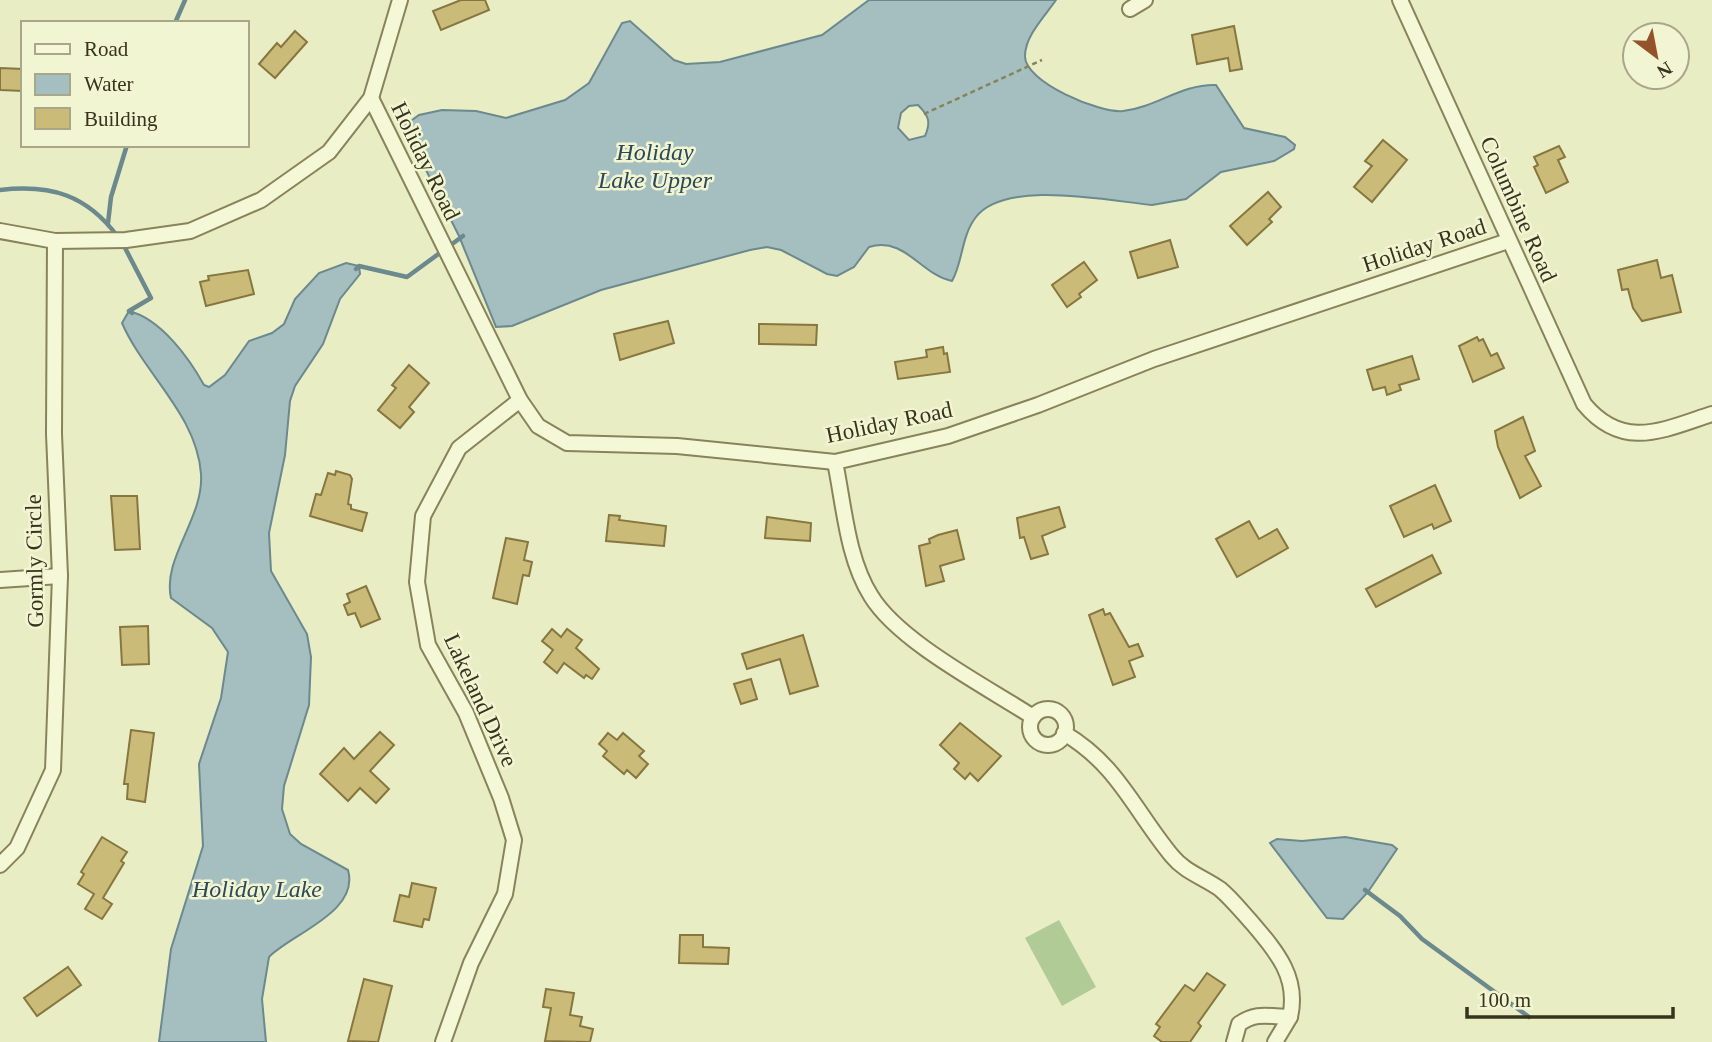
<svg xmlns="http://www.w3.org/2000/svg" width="1712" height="1042" font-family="'Times New Roman',serif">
  <rect width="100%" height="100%" fill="#e9edc3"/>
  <path fill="#b1cb97" d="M1059 920 1096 987 1062 1006 1025 938Z"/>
  <g fill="#a5bec0" stroke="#6c898e" stroke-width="2" fill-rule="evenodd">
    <path d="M869 0H1056C1045 16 1025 36 1025 56 1024 82 1101 114 1123 111 1157 107 1181 84 1216 85L1244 128 1285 137 1295 145 1294 149 1274 161 1221 172 1186 199 1152 205C1109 201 1005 179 976 217 961 236 963 262 952 281 921 275 905 236 869 247L854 267 837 276 827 274 781 250 767 247 750 250 601 290 512 326 496 327 459 236 404 126 419 115 442 110 476 111 506 118 565 100 589 83 622 23 630 21 674 60 686 64 720 62 822 35ZM918 105C929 116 931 122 925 136L909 140 898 128 901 113 909 106Z"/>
    <path d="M346 263 359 266 360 274 340 299 323 344 295 386 290 401 285 455 269 533 271 571 307 634 311 657 309 705 284 786 282 809 290 834 301 844 348 870C360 912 291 934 269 957L262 999 266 1042H159L171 949 203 846 199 764 221 698 228 652 212 628 171 598C162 558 204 518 201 474 197 415 144 374 122 323L129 311C161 319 189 358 204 385L209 387 225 375 249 341 272 333 284 324 295 299 319 273Z"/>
    <path d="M1345 837 1392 845 1397 849 1368 892 1343 919 1327 918 1270 843 1277 839 1302 841Z"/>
  </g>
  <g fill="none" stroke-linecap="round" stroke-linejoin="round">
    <g stroke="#6c898e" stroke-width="4.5">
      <path d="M175 23 185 0"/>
      <path d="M0 190C51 184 87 195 118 237"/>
      <path d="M108 223 111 197 127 145"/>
      <path d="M123 244 151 298 129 311 132 313"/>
      <path d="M356 269 359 266 407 277 463 236"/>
      <path d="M1365 890 1400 916 1422 939 1529 1017"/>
    </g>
  </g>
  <g fill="#cbbb79" stroke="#867740" stroke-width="2">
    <path d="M461 0H485L489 10 441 30 433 11Z"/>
    <path d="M1234 26 1242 69 1230 71 1228 58 1197 64 1192 35Z"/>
    <path d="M295 31 307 42 275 78 259 64 277 43 281 47Z"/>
    <path d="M0 68 23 69V91L0 90Z"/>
    <path d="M1383 140 1407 160 1372 202 1354 187 1372 166 1365 161Z"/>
    <path d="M1559 146 1565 157 1558 160 1568 182 1546 193 1534 167 1538 165 1534 157Z"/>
    <path d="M1268 192 1281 207 1269 219 1272 222 1247 245 1230 226Z"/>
    <path d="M1170 240 1178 267 1138 278 1130 252Z"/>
    <path d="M1657 260 1661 278 1672 275 1681 312 1642 321 1633 308 1628 289 1622 290 1618 270Z"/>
    <path d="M1084 262 1097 280 1079 294 1081 297 1067 307 1052 285Z"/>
    <path d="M248 270 254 294 206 306 200 282 209 280 208 276Z"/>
    <path d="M668 321 674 343 620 360 614 334Z"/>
    <path d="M759 324 817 325 816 345 759 344Z"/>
    <path d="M1477 337 1479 341 1483 339 1491 356 1497 353 1504 368 1473 382 1459 346Z"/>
    <path d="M943 347 944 354 947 353 950 372 898 379 895 362 927 357 926 350Z"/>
    <path d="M1412 356 1419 379 1399 385 1401 390 1387 395 1385 387 1373 390 1367 370Z"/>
    <path d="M409 365 429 383 409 407 414 412 400 428 378 410 396 388 392 385Z"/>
    <path d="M1523 417 1535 451 1525 456 1541 486 1520 498 1498 447 1495 431Z"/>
    <path d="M336 471 350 475 352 479 348 504 351 505V509L367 513 362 531 310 516 316 494 321 495 328 473 335 475Z"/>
    <path d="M1435 485 1451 521 1434 529 1432 524 1404 537 1390 506Z"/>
    <path d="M111 496H137L140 549 115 550Z"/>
    <path d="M1059 507 1065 527 1042 536 1048 554 1031 559 1024 537 1020 538 1017 518Z"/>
    <path d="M609 515 620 516 619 520 666 526 664 546 606 541Z"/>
    <path d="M767 517 811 523 810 541 765 538Z"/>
    <path d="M1249 521 1259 539 1277 529 1288 548 1237 577 1216 539Z"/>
    <path d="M957 530 964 559 940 566 944 581 926 586 919 546 930 543 929 539 938 535Z"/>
    <path d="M506 538 528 542 524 560 532 562 529 576 523 575 517 604 493 598Z"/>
    <path d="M1432 555 1441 573 1376 607 1366 589Z"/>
    <path d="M366 586 380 619 361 627 355 613 348 615 344 605 350 602 347 594Z"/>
    <path d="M1103 609 1105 615 1110 613 1129 647 1138 644 1143 656 1129 661 1135 677 1113 685 1089 615Z"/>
    <path d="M148 626 149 664 122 665 120 627Z"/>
    <path d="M552 629 561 637 567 629 582 640 576 648 599 669 592 679 586 675 584 678 564 663 557 673 544 662 553 650 542 641Z"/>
    <path d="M803 635 818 686 790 694 780 659 747 669 742 654Z"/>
    <path d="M751 679 757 699 741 704 734 684Z"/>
    <path d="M960 723 1001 756 978 781 970 773 965 779 954 769 959 763 940 745Z"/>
    <path d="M131 730 154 733 145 802 127 799 128 784H124Z"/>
    <path d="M380 732 394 745 370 771 389 789 376 803 360 788 348 801 320 774 344 748 354 759Z"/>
    <path d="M608 733 617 740 623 733 644 751 639 756 648 764 636 778 627 770 624 774 603 756 607 751 599 744Z"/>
    <path d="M102 837 127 852 121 861 124 863 103 898 112 904 102 919 85 909 94 894 78 884 84 874 81 872Z"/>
    <path d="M412 883 436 888 429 920 424 919 422 927 394 921 400 895 409 897Z"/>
    <path d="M680 935H703V947L729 948 728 964 679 963Z"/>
    <path d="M68 967 81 985 37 1016 24 998Z"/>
    <path d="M1207 973 1225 985 1198 1023 1201 1026 1190 1042H1162L1154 1036 1160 1027 1156 1024 1185 985 1194 991Z"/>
    <path d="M364 979 392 986 378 1042 348 1041Z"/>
    <path d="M546 989 574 993 570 1015 582 1017 580 1026 593 1029 590 1042 545 1041 551 1008 543 1007Z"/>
  </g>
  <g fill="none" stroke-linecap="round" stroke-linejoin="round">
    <g stroke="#87835a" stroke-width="18">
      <g id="minor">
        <path d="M1400 0 1584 404C1623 451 1663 430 1712 414"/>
        <path d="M1130 9 1145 0"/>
        <path d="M371 98 520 400 538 426 567 443 677 446 835 462 948 436 1038 405 1154 359 1508 241"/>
        <path d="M0 231 55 241 126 240 190 231 261 200 329 152 371 98 400 0"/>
        <path d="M835 462C844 505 847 558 871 596 899 642 987 687 1033 717"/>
        <path d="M0 580 60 576"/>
        <circle cx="1048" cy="727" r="18"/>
        <path d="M1064 733C1118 765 1134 810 1172 856 1185 872 1203 877 1220 889 1232 899 1242 912 1253 924 1277 952 1299 978 1290 1017"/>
        <path d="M0 865 17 848 53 770 60 576 54 434 55 241"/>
        <path d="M443 1042 471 963 505 894 514 840 501 798 466 713 428 645 417 582 423 516 459 448 520 400"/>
        <path d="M1234 1042 1239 1024C1257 1011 1270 1017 1290 1017L1275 1042"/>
      </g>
    </g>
    <path stroke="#87835a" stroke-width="2.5" stroke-dasharray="5 3.5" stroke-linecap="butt" d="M924 114 1042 60"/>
    <use href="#minor" stroke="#f5f8d6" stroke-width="14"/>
  </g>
  <g text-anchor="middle" stroke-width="5" stroke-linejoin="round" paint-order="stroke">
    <g font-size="23" fill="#37341e" stroke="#f1f5d2">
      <text transform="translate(426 161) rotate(64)" y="8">Holiday Road</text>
      <text transform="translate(1519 209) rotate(66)" y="8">Columbine Road</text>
      <text transform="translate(1424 245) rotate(-18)" y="8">Holiday Road</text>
      <text transform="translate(889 422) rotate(-12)" y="8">Holiday Road</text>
      <text transform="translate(34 561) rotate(-91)" y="8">Gormly Circle</text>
      <text transform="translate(481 700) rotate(65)" y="8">Lakeland Drive</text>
    </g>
    <g font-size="24" font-style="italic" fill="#2d4957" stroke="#f1f5d2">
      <text x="655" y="160">Holiday<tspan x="655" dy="28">Lake Upper</tspan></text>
      <text x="257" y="897">Holiday Lake</text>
    </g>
  </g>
  <rect x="21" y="21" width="228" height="126" fill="#f1f5d2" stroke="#a7a88a" stroke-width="2"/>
  <rect x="35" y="44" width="35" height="10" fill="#f5f8d6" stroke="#a7a88a" stroke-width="2"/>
  <text x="84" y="56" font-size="21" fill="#37341e">Road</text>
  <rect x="35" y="74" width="35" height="21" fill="#a5bec0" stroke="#a7a88a" stroke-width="2"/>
  <text x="84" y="91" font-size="21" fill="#37341e">Water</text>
  <rect x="35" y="108" width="35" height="21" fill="#cbbb79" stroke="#a7a88a" stroke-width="2"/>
  <text x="84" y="126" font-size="21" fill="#37341e">Building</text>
  <g transform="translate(1656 56) rotate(148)"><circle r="33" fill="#f1f5d2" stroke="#a7a88a" stroke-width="2"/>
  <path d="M0-5L12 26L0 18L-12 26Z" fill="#95532b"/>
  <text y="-10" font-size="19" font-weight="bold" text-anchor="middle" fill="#37341e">N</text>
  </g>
  <path d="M1467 1007v10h206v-10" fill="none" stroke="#37341e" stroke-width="3.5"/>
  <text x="1478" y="1007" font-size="21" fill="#37341e" stroke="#f1f5d2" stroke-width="5" paint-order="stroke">100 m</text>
</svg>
